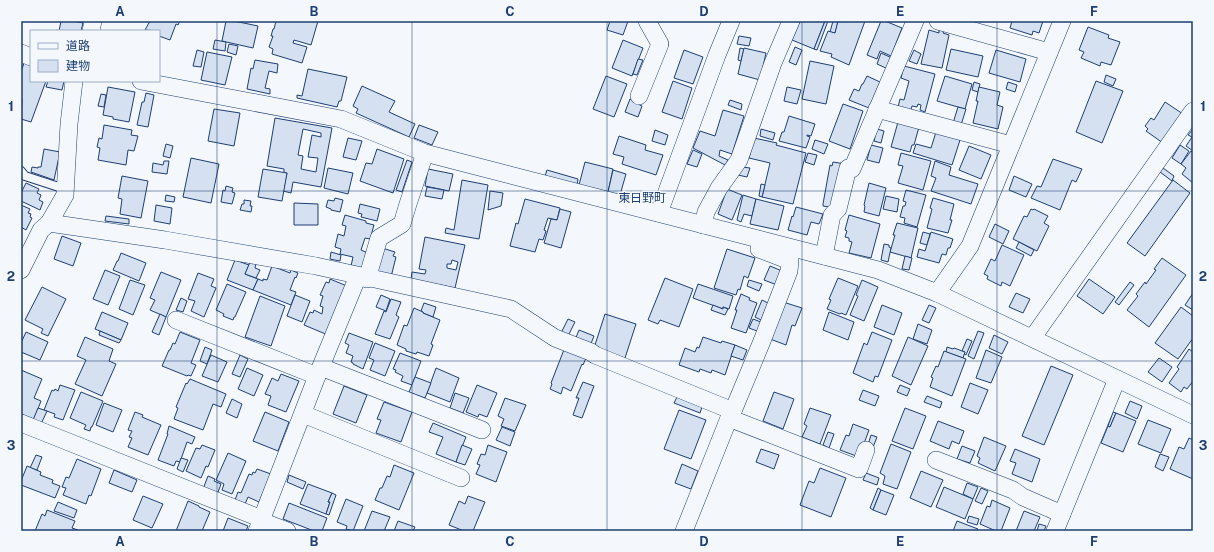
<svg xmlns="http://www.w3.org/2000/svg" width="1214" height="552" font-family="'Public Sans','Noto Sans JP',sans-serif">
  <rect width="100%" height="100%" fill="#f4f7fb"/>
  <g fill="#d5e0f0" stroke="#1d3f73" fill-rule="evenodd">
    <path d="M61 21H74L83 23 81 31H55L56 30 59 31Z"/>
    <path d="M150 21H180L178 25 176 24 170 40 159 36V31L145 30Z"/>
    <path d="M226 21H234L258 26 253 48 222 41Z"/>
    <path d="M276 21H318L311 45 294 40 293 43 307 47 302 63 272 54 273 49 269 47 273 36H271L273 29H274Z"/>
    <path d="M610 21H628L623 35 607 30Z"/>
    <path d="M800 21H825L814 49 792 40Z"/>
    <path d="M825 21H828L817 50 814 49Z"/>
    <path d="M833 21 838 22 835 33 830 32Z"/>
    <path d="M838 21H865L849 65 831 57 832 54 820 51 828 31 835 33Z"/>
    <path d="M881 21H885L902 28 891 56 880 51 877 59 867 55Z"/>
    <path d="M1012 21H1043L1039 33 1033 31 1032 35 1010 28Z"/>
    <path d="M1088 27 1109 35 1108 38 1120 42 1111 65 1101 62 1100 66 1081 58 1084 52 1079 50Z"/>
    <path d="M929 30 939 33V30L944 31 943 33 949 35 942 68 921 64Z"/>
    <path d="M739 36 751 38 749 46 737 44Z"/>
    <path d="M215 40 226 42 225 51 213 49Z"/>
    <path d="M623 40 643 48 632 76 612 68Z"/>
    <path d="M229 44 238 46 236 55 227 52Z"/>
    <path d="M795 47 802 50 796 65 789 62Z"/>
    <path d="M740 48 744 49 741 61 738 60Z"/>
    <path d="M744 48 766 53 760 80 738 74Z"/>
    <path d="M951 49 983 56 978 77 946 70Z"/>
    <path d="M197 50 204 52 201 67 193 66Z"/>
    <path d="M684 50 703 57 693 84 674 78Z"/>
    <path d="M914 50 921 54 917 64 909 61Z"/>
    <path d="M996 50 1026 59 1020 82 989 73Z"/>
    <path d="M207 52 232 57 225 85 201 80Z"/>
    <path d="M881 53 892 58 888 69 877 64Z"/>
    <path d="M638 59 643 60 637 75 633 74Z"/>
    <path d="M255 60 278 64 277 73 269 71 265 88 270 89V94L247 89 251 68 253 69Z"/>
    <path d="M810 61 834 66 826 104 802 99Z"/>
    <path d="M24 63 31 66V81H46L31 122 21 119 22 99 21 98V72Z"/>
    <path d="M904 66 935 74 925 112 920 110 921 105 918 104 917 107 912 106 911 110 898 107 900 99 904 100 909 81 901 78Z"/>
    <path d="M308 69 347 77 341 101H339L337 107 297 98V95L302 96Z"/>
    <path d="M1106 75 1116 79 1113 86 1104 82Z"/>
    <path d="M606 76 627 84 614 117 593 109Z"/>
    <path d="M867 76 880 82 869 108 849 100 854 89 859 91 862 84H863Z"/>
    <path d="M945 76 972 84 965 109 937 101Z"/>
    <path d="M48 81H64L62 90 46 87Z"/>
    <path d="M673 81 692 88 682 119 662 112Z"/>
    <path d="M1096 81 1123 91 1102 143 1076 132Z"/>
    <path d="M974 82 980 84 978 92 972 90Z"/>
    <path d="M1008 82 1017 85 1015 92 1006 89Z"/>
    <path d="M362 86 395 101 389 112 415 124 409 137 356 113 358 109 353 106Z"/>
    <path d="M108 87 135 92 129 122 113 119V117L103 115Z"/>
    <path d="M787 87 801 90 797 104 784 101Z"/>
    <path d="M979 87 1000 92 997 105 1003 107 998 129 973 123 978 101H976Z"/>
    <path d="M146 93 154 95 148 127 137 125 142 102H144Z"/>
    <path d="M101 94 106 95 104 107 98 106Z"/>
    <path d="M630 99 639 102 638 104 642 106 638 117 625 112Z"/>
    <path d="M730 100 742 104 741 110 728 105Z"/>
    <path d="M1165 102 1183 114 1163 143 1146 131 1148 129 1145 126 1151 118 1154 120Z"/>
    <path d="M843 104 863 111 850 149 829 141Z"/>
    <path d="M958 107 966 109 961 125 953 123Z"/>
    <path d="M214 109 240 113 234 146 208 141Z"/>
    <path d="M723 110 744 116 732 154 720 150 719 156 728 160 725 165 693 148 700 131 715 136Z"/>
    <path d="M789 116 815 124 811 136 807 135V136L810 137 806 148 779 141 782 132H784Z"/>
    <path d="M275 118 332 128 321 187 293 182 291 193 283 191 287 173H284V169L267 166ZM303 129 321 133V137L312 135 308 157 318 158 316 172 301 169 303 156 298 155Z"/>
    <path d="M898 122 919 127 914 145H912L910 152 891 147Z"/>
    <path d="M104 125 132 130 131 135 138 136 134 151 128 150 126 165 98 160 100 148 97 147 99 138 102 139Z"/>
    <path d="M419 125 438 132 432 145 414 138Z"/>
    <path d="M761 129 775 133 773 140 760 136Z"/>
    <path d="M877 129 884 131 881 143 874 141Z"/>
    <path d="M1193 129V151L1186 146 1192 137 1188 135Z"/>
    <path d="M655 130 668 135 665 145 652 141Z"/>
    <path d="M936 132 960 140 952 165 913 153 916 144 931 148Z"/>
    <path d="M619 136 646 145 645 150 663 155 656 175 622 164 624 157 613 154Z"/>
    <path d="M348 138 362 141 356 160 343 157Z"/>
    <path d="M754 138 777 143 776 145 806 153 793 204 762 197 770 163 749 158Z"/>
    <path d="M815 140 828 144 824 154 812 149Z"/>
    <path d="M166 144 173 146 170 158 163 156Z"/>
    <path d="M871 145 883 148 879 163 867 160Z"/>
    <path d="M1180 145 1189 151 1181 164 1172 158Z"/>
    <path d="M969 146 991 155 981 179 959 170Z"/>
    <path d="M44 149 60 152 54 180 31 172 32 167 38 168V167H41Z"/>
    <path d="M377 149 404 159 393 193 360 181 366 163 372 164Z"/>
    <path d="M693 150 702 154 697 167 687 164Z"/>
    <path d="M1191 151 1193 153V183L1182 174 1186 168 1181 164Z"/>
    <path d="M808 153 817 155 814 165 805 162Z"/>
    <path d="M901 153 931 161 923 190 898 183 903 166 898 165Z"/>
    <path d="M191 158 219 164 211 203 183 197Z"/>
    <path d="M1053 159 1082 169 1076 182 1072 180 1060 210 1031 198 1037 186 1041 187Z"/>
    <path d="M407 160 412 162 402 192 396 190Z"/>
    <path d="M164 161H169L167 174 152 172 153 163 163 165Z"/>
    <path d="M935 161 951 167 949 175 978 184 971 204 931 191 936 178 931 176Z"/>
    <path d="M585 162 613 169 608 192 579 185Z"/>
    <path d="M833 162 845 164 835 206 830 205 829 207 823 206V204L830 165 832 166Z"/>
    <path d="M742 167 750 168 747 177 738 175Z"/>
    <path d="M328 168 353 173 348 194 324 188Z"/>
    <path d="M1163 168 1174 176 1172 181 1160 172Z"/>
    <path d="M263 169 287 173 282 201 258 197Z"/>
    <path d="M428 169 453 174 449 191 425 186Z"/>
    <path d="M547 170 578 179 577 185 545 176Z"/>
    <path d="M613 170 626 174 620 195 608 192Z"/>
    <path d="M122 176 148 181 141 218 120 214 122 199 118 198Z"/>
    <path d="M1014 176 1032 184 1026 197 1009 190Z"/>
    <path d="M462 180 488 185 479 239 445 233 446 228 454 230Z"/>
    <path d="M1173 180 1190 193 1145 256 1127 243Z"/>
    <path d="M26 183 39 189 37 193 41 195 39 200 43 202 40 210 21 201V193Z"/>
    <path d="M869 183 886 188 879 216 864 212 865 206 864 205Z"/>
    <path d="M761 184 765 185 762 197 759 196Z"/>
    <path d="M226 186 233 188 232 192 235 193 232 204 221 202 223 190 225 191Z"/>
    <path d="M427 187 444 190 442 199 425 196Z"/>
    <path d="M727 189 742 195 732 220 718 214Z"/>
    <path d="M906 190 926 195 917 227 904 223 905 218 900 217 903 206H905L906 202 903 201Z"/>
    <path d="M490 191 503 193 501 206 488 210Z"/>
    <path d="M166 195 175 197 174 202 165 201Z"/>
    <path d="M743 195 756 199 752 216 744 214 741 222 737 220Z"/>
    <path d="M886 196 899 199 897 212 883 209Z"/>
    <path d="M335 198 343 200 340 212 331 210V209L326 207 328 200 334 201Z"/>
    <path d="M933 198 954 204 950 220H952L948 233 927 228 932 209 930 208Z"/>
    <path d="M525 199 560 208 557 220 548 218 544 230 546 231 543 240 539 239 535 252 510 246 516 223 518 224Z"/>
    <path d="M756 199 784 206 778 230 750 224Z"/>
    <path d="M244 200 251 201 250 206H252L251 212 240 210 242 204H244Z"/>
    <path d="M294 203 318 204V225H294Z"/>
    <path d="M360 204 380 209 377 221 361 217 362 214 358 213Z"/>
    <path d="M21 205 30 209 28 213 31 214 30 217 32 218 26 230 21 227Z"/>
    <path d="M156 205 172 208 170 224 154 221Z"/>
    <path d="M796 207 823 214 819 224 811 222 807 235 788 230 792 216 793 217Z"/>
    <path d="M560 209 571 212 561 248 544 243 551 219 557 220Z"/>
    <path d="M1031 209 1033 210 1034 209 1048 216 1044 223 1049 226 1037 251 1013 239 1024 216 1027 217Z"/>
    <path d="M345 215 366 221V223L374 225 370 239 365 238 361 250 368 253 364 269 351 266 353 257 340 254 341 249 335 247 338 234 344 236 346 226 342 225Z"/>
    <path d="M849 215 880 224 871 258 849 253 852 242 849 241V238L845 237 847 231 845 230Z"/>
    <path d="M106 216 129 219V224L105 221Z"/>
    <path d="M897 223 918 228 911 258 890 252 895 235H893Z"/>
    <path d="M995 224 1009 231 1003 244 989 237Z"/>
    <path d="M923 232 930 234 927 245 920 243Z"/>
    <path d="M931 232 953 239 950 248H948L946 255 942 254 939 263 917 257 919 249 925 251Z"/>
    <path d="M62 236 81 243 73 266 54 259Z"/>
    <path d="M425 237 465 245 455 288 411 279 412 272 425 274 426 270 419 269ZM452 260 458 262 456 270 447 268V264H451Z"/>
    <path d="M1019 242 1034 250 1031 256 1016 248Z"/>
    <path d="M884 244 889 245V247L891 248 888 262 881 260Z"/>
    <path d="M1002 245 1024 255 1010 286 1002 282 1001 286 987 279 988 276 984 274 991 259 995 261Z"/>
    <path d="M382 248 395 252 393 256 396 257 391 277 375 272Z"/>
    <path d="M727 249 755 258 748 278 744 276 740 290 738 289 736 295 714 288Z"/>
    <path d="M331 252 341 255 340 261 330 259Z"/>
    <path d="M121 253 146 263 139 281 113 270 117 261H118Z"/>
    <path d="M905 256 912 258 909 270 902 269Z"/>
    <path d="M1162 258 1186 275 1149 327 1127 310 1138 296 1136 294 1145 282 1146 284 1156 270 1154 269Z"/>
    <path d="M235 260 249 265 245 274 258 279 253 290 227 280Z"/>
    <path d="M250 262 256 264 255 268 260 270 256 278 245 274Z"/>
    <path d="M272 266 290 273 291 270 298 273 296 278 295 277 290 290 296 292 291 305 253 290 258 279 263 281V279L267 280Z"/>
    <path d="M770 266 782 271 777 285 764 280Z"/>
    <path d="M105 270 120 276 108 305 93 299Z"/>
    <path d="M161 272 181 280 166 317 150 310 155 300 150 298Z"/>
    <path d="M198 273 214 279 211 286 216 288 204 317 191 311 195 301 188 299Z"/>
    <path d="M665 278 693 289 679 327 660 320 658 324 648 320Z"/>
    <path d="M838 278 858 286 846 315 841 313 840 314 827 309 831 300 829 299Z"/>
    <path d="M330 279 347 286 328 335 304 325 310 312 313 313 314 310 322 314 323 307 320 306 323 296 320 295 326 282 329 283Z"/>
    <path d="M1089 279 1115 297 1103 314 1077 296Z"/>
    <path d="M130 280 145 285 133 315 119 309Z"/>
    <path d="M749 280 762 284 759 291 747 286Z"/>
    <path d="M862 280 878 287 864 321 850 315 858 296 856 295Z"/>
    <path d="M1130 282 1134 285 1119 305 1115 302Z"/>
    <path d="M227 284 246 292 235 317H234L233 320 223 316 224 314 216 310Z"/>
    <path d="M698 284 733 296 729 309 723 307V309L693 298Z"/>
    <path d="M42 287 66 299 48 336 41 333 43 329 25 320Z"/>
    <path d="M1016 293 1030 299 1023 313 1009 307Z"/>
    <path d="M1193 293V310L1185 305Z"/>
    <path d="M741 294 750 298 749 300 757 303 746 333 731 328 737 310H735Z"/>
    <path d="M295 295 310 301 302 322 287 316Z"/>
    <path d="M381 295 390 299 386 311 376 307Z"/>
    <path d="M260 296 285 306 271 346 245 337Z"/>
    <path d="M181 298 187 301 183 312 176 310Z"/>
    <path d="M391 299 401 302 396 315 399 317 390 339 375 334 384 311 386 312Z"/>
    <path d="M762 300 768 303 761 320 755 317Z"/>
    <path d="M783 302 802 308 795 326 792 325 786 345 770 339Z"/>
    <path d="M424 303 436 307 433 317 423 313V312L421 311Z"/>
    <path d="M713 305 723 309V307L728 309 725 315 711 310Z"/>
    <path d="M882 305 902 313 894 335 874 327Z"/>
    <path d="M929 305 936 308 929 323 922 320Z"/>
    <path d="M1181 307 1193 316V338L1178 359 1155 343Z"/>
    <path d="M414 308 423 312V313L440 320 431 344 433 345 429 356 417 352 416 354 406 351V349L397 345 404 325 407 326Z"/>
    <path d="M102 312 128 323 121 340 95 329Z"/>
    <path d="M829 312 854 322 848 340 823 330Z"/>
    <path d="M160 314 166 317 159 335 152 332Z"/>
    <path d="M605 314 636 324 625 358 594 348Z"/>
    <path d="M568 319 575 322 568 336 561 333Z"/>
    <path d="M753 319 761 322 757 331 749 328Z"/>
    <path d="M918 324 932 330 927 344 913 339Z"/>
    <path d="M579 330 594 336 590 346 575 340Z"/>
    <path d="M100 331 121 340 119 343 99 335Z"/>
    <path d="M978 331 984 333 974 359 968 356Z"/>
    <path d="M26 332 48 342 40 360 21 352V343Z"/>
    <path d="M180 332 200 340 191 363 196 365 191 376 188 375 187 376 162 366 169 350H170L173 343 175 344Z"/>
    <path d="M872 332 892 340 878 377 875 376 873 382 853 373 864 343 867 345Z"/>
    <path d="M349 333 373 342 363 369 353 364V363L351 362 353 356 346 353 349 345 345 343Z"/>
    <path d="M994 335 1008 342 1002 354 989 348Z"/>
    <path d="M85 337 113 349 109 361 116 364 102 396 75 384 86 360 77 356Z"/>
    <path d="M703 337 721 343 722 341 735 345 725 375 712 370 711 373 700 369 699 372 679 365 685 348 695 352 697 347 699 348Z"/>
    <path d="M908 337 928 346 911 385 892 376Z"/>
    <path d="M967 339 972 341 966 355 964 354 965 352 962 351Z"/>
    <path d="M375 343 395 351 385 376 370 370 374 360 369 358Z"/>
    <path d="M735 345 747 350 743 360 731 356Z"/>
    <path d="M205 347 212 350 207 364 200 361Z"/>
    <path d="M565 347 586 358 583 365 582 364 571 391 563 387 561 394 550 389 552 384 551 383Z"/>
    <path d="M947 347 953 349 954 348 965 352 963 358 946 352Z"/>
    <path d="M1189 349 1193 352V381L1187 389 1184 387 1181 392 1169 383 1179 369 1177 367Z"/>
    <path d="M986 350 1002 357 991 383 976 378Z"/>
    <path d="M944 351 966 359 952 396 930 387 933 378 931 377 936 366 938 367Z"/>
    <path d="M400 353 421 361 412 385 401 381 403 376 395 372 396 370 393 369Z"/>
    <path d="M211 355 227 362 218 382 202 376Z"/>
    <path d="M240 355 248 359 240 377 232 374Z"/>
    <path d="M1159 358 1172 367 1162 382 1148 372Z"/>
    <path d="M1051 366 1073 375 1044 445 1022 436Z"/>
    <path d="M247 368 263 375 254 396 238 389Z"/>
    <path d="M436 368 459 378 450 402 427 393Z"/>
    <path d="M21 370 42 379 34 398 41 401 34 419 21 414Z"/>
    <path d="M281 374 299 381 286 412 268 405 271 396 265 394 272 378 278 381Z"/>
    <path d="M415 377 431 383 425 398 409 392Z"/>
    <path d="M190 379 226 394 221 407 213 404 203 430 174 419 178 408 176 407 186 383 187 384Z"/>
    <path d="M583 382 594 386 582 418 573 415 579 398H576Z"/>
    <path d="M970 383 988 390 978 414 961 407Z"/>
    <path d="M60 385 75 390 63 420 54 417 55 414 44 410 52 390 54 391 55 389 58 391Z"/>
    <path d="M477 385 497 393 487 417 479 414 478 417 466 412Z"/>
    <path d="M900 385 910 389 907 396 897 392Z"/>
    <path d="M344 386 367 395 356 423 333 414Z"/>
    <path d="M863 390 879 396 875 406 859 400Z"/>
    <path d="M81 392 103 401 92 427H91L90 431 84 429 86 425 70 418Z"/>
    <path d="M774 392 794 399 783 429 763 421Z"/>
    <path d="M455 393 469 398 463 413 450 408Z"/>
    <path d="M927 396 942 402 940 408 924 402Z"/>
    <path d="M677 397 702 407 700 413 674 403Z"/>
    <path d="M505 398 526 405 515 431 501 426 504 419 498 416Z"/>
    <path d="M232 399 242 404 237 418 226 413Z"/>
    <path d="M1130 401 1142 406 1137 419 1125 413Z"/>
    <path d="M384 402 412 412 401 442 376 433 381 420 377 419Z"/>
    <path d="M104 403 122 410 113 432 96 425Z"/>
    <path d="M38 408 47 411 41 424 33 420Z"/>
    <path d="M810 408 831 415 820 444 802 437 807 426 804 424Z"/>
    <path d="M905 408 926 416 913 449 892 441Z"/>
    <path d="M679 410 706 420 691 459 664 449Z"/>
    <path d="M135 412 143 415 142 417 161 425 148 455 128 447 132 438 129 437 132 431 128 430Z"/>
    <path d="M265 412 289 422 278 451 253 441Z"/>
    <path d="M1113 412 1116 413 1110 427 1108 426Z"/>
    <path d="M1116 413 1136 421 1123 452 1101 443 1108 426 1110 427Z"/>
    <path d="M1148 420 1171 429 1161 453 1138 444Z"/>
    <path d="M938 421 964 431 959 444 952 441 949 449 930 441Z"/>
    <path d="M433 423 466 437 456 462 436 454 443 437 429 432Z"/>
    <path d="M853 424 869 430 859 457 840 450 846 435 849 436Z"/>
    <path d="M169 426 195 437 192 444 187 442 180 462 176 461 174 466 158 460 168 434H167Z"/>
    <path d="M502 427 515 432 510 446 496 440Z"/>
    <path d="M828 432 834 434 829 448 823 445Z"/>
    <path d="M871 435 877 437 872 450 867 448Z"/>
    <path d="M984 437 1006 446 995 471 978 463 980 458 977 456Z"/>
    <path d="M1189 438 1193 440V479L1170 469 1179 447 1184 449Z"/>
    <path d="M891 444 911 452 897 489 883 484 885 476 880 473Z"/>
    <path d="M202 445 215 450 208 467 206 466 201 478 186 471 196 448 200 449Z"/>
    <path d="M462 445 472 449 465 465 456 462Z"/>
    <path d="M488 445 507 452 496 482 476 474 480 465 477 464 481 454 485 455Z"/>
    <path d="M962 446 975 451 970 463 957 459Z"/>
    <path d="M761 449 779 455 774 469 756 462Z"/>
    <path d="M1015 449 1040 459 1032 482 1012 474 1016 463 1010 461Z"/>
    <path d="M228 453 246 461 232 494 222 490 224 484 216 480Z"/>
    <path d="M1160 454 1169 457 1163 471 1155 467Z"/>
    <path d="M36 455 42 457 37 470 30 468Z"/>
    <path d="M181 458 188 460 183 472 177 469Z"/>
    <path d="M77 459 101 469 91 496 89 495 86 504 63 495 66 488 62 487 66 477 69 478Z"/>
    <path d="M682 464 698 471 691 489 675 483Z"/>
    <path d="M394 465 414 473 399 510 375 500 380 488H382L387 476 390 477Z"/>
    <path d="M27 466 41 472 40 475 53 480 52 483 60 486 55 498 21 485V481Z"/>
    <path d="M820 468 846 478 831 517 800 505 809 481 814 483Z"/>
    <path d="M257 469 271 474 259 502 248 497 245 504 235 500 238 492 241 493 249 474 252 475 253 472 255 473Z"/>
    <path d="M114 470 137 480 132 492 109 483Z"/>
    <path d="M921 471 943 480 931 507 910 498Z"/>
    <path d="M866 473 879 478 877 485 863 480Z"/>
    <path d="M289 475 306 482 303 489 287 482Z"/>
    <path d="M208 476 215 479 214 481 221 484 217 495 203 489Z"/>
    <path d="M967 483 978 487 973 499 963 494Z"/>
    <path d="M308 484 332 493 328 502H330L326 514 300 504Z"/>
    <path d="M944 487 973 499 965 519 936 507Z"/>
    <path d="M878 488 881 490 873 510 870 508Z"/>
    <path d="M981 488 988 491 982 504 975 501Z"/>
    <path d="M881 490 894 495 886 515 873 510Z"/>
    <path d="M332 493 336 495 329 515 326 514 330 502H328Z"/>
    <path d="M143 496 163 504 152 528 133 520Z"/>
    <path d="M468 496 485 502 473 531H464L449 525 459 501 465 504Z"/>
    <path d="M346 499 363 506 353 531 346 529 347 526 337 522Z"/>
    <path d="M992 500 1010 508 1001 531H996L980 524 987 506 990 507Z"/>
    <path d="M188 501 199 506V507L210 512 202 531H176Z"/>
    <path d="M58 502 77 510 74 518 54 511Z"/>
    <path d="M289 503 327 518 322 531H314L283 519Z"/>
    <path d="M47 510 75 521 72 528 78 530 77 531H35L42 514 45 516Z"/>
    <path d="M372 511 390 517 384 531H364Z"/>
    <path d="M1024 511 1040 517 1034 531H1016Z"/>
    <path d="M969 516 979 519 977 525 967 522Z"/>
    <path d="M228 518 248 526 246 531H223Z"/>
    <path d="M398 521 415 527 413 531H394Z"/>
    <path d="M957 521 978 529 977 531H953Z"/>
    <path d="M1039 524 1046 526 1044 531H1037Z"/>
  </g>
  <g fill="none" stroke-linecap="round" stroke-linejoin="round">
    <g stroke="#1d3f73" stroke-width="10">
      <path id="service" d="M21 171 25 176 65 189"/>
    </g>
    <g stroke="#1d3f73" stroke-width="18">
      <g id="minor">
        <path d="M938 21 1049 52"/>
        <path d="M91 31 93 21"/>
        <path d="M21 53 31 57"/>
        <path d="M141 81 341 119 425 153 878 270 937 293 1193 415"/>
        <path d="M639 96 660 44 647 21"/>
        <path d="M877 109 1011 145"/>
        <path d="M659 213 717 55 731 21"/>
        <path d="M49 223 165 240 316 266 511 309 555 338 591 352 595 355 733 411"/>
        <path d="M703 225 706 212 719 188 739 160 773 63 791 21"/>
        <path d="M824 256 832 215 838 209 848 168 852 169 915 21"/>
        <path d="M21 270 41 230 49 223 65 195 69 124 74 81"/>
        <path d="M367 279 379 238 402 224 408 204 425 153"/>
        <path d="M937 293 970 246 1062 21"/>
        <path d="M176 320 317 376"/>
        <path d="M1033 337 1193 111"/>
        <path d="M321 367 482 430"/>
        <path d="M303 414 461 478"/>
        <path d="M729 418 859 469 866 450"/>
        <path d="M21 423 262 519"/>
        <path d="M936 460 1013 490 1023 497 1062 514"/>
        <path d="M261 521 287 531"/>
        <path d="M257 531 317 376 358 276"/>
        <path d="M684 531 729 418 733 411 762 341 789 271 790 261 759 249"/>
        <path d="M1055 531 1117 379"/>
      </g>
    </g>
    <use href="#service" stroke="#f4f7fb" stroke-width="8"/>
    <use href="#minor" stroke="#f4f7fb" stroke-width="17"/>
  </g>
  <path fill="none" stroke="#1d3f73" stroke-width="1" stroke-opacity="0.55" d="M217 21V531M412 21V531M607 21V531M802 21V531M997 21V531M21 191H1193M21 361H1193"/>
  <g text-anchor="middle" stroke-width="3" stroke-linejoin="round" paint-order="stroke">
    <g font-size="12" fill="#1d3f73" stroke="#f4f7fb">
      <text x="642" y="202">東日野町</text>
    </g>
  </g>
  <rect width="1214" height="552" fill="none" stroke="#f4f7fb" stroke-width="44"/>
  <rect x="30" y="30" width="130" height="52" fill="#f4f7fb" stroke="#9eadc5"/>
  <rect x="38" y="43" width="20" height="6" fill="#f4f7fb" stroke="#9eadc5"/>
  <text x="66" y="50" font-size="12" fill="#1d3f73">道路</text>
  <rect x="38" y="60" width="20" height="12" fill="#d5e0f0" stroke="#9eadc5"/>
  <text x="66" y="70" font-size="12" fill="#1d3f73">建物</text>
  <rect x="22" y="22" width="1170" height="508" fill="none" stroke="#1d3f73" stroke-width="1.5"/>
  <g font-size="13" text-anchor="middle" font-weight="bold" fill="#1d3f73">
    <text x="120" y="16">A</text>
    <text x="314" y="16">B</text>
    <text x="510" y="16">C</text>
    <text x="704" y="16">D</text>
    <text x="900" y="16">E</text>
    <text x="1094" y="16">F</text>
    <text x="11" y="111">1</text>
    <text x="1203" y="111">1</text>
    <text x="11" y="281">2</text>
    <text x="1203" y="281">2</text>
    <text x="11" y="450">3</text>
    <text x="1203" y="450">3</text>
    <text x="120" y="546">A</text>
    <text x="314" y="546">B</text>
    <text x="510" y="546">C</text>
    <text x="704" y="546">D</text>
    <text x="900" y="546">E</text>
    <text x="1094" y="546">F</text>
  </g>
</svg>
